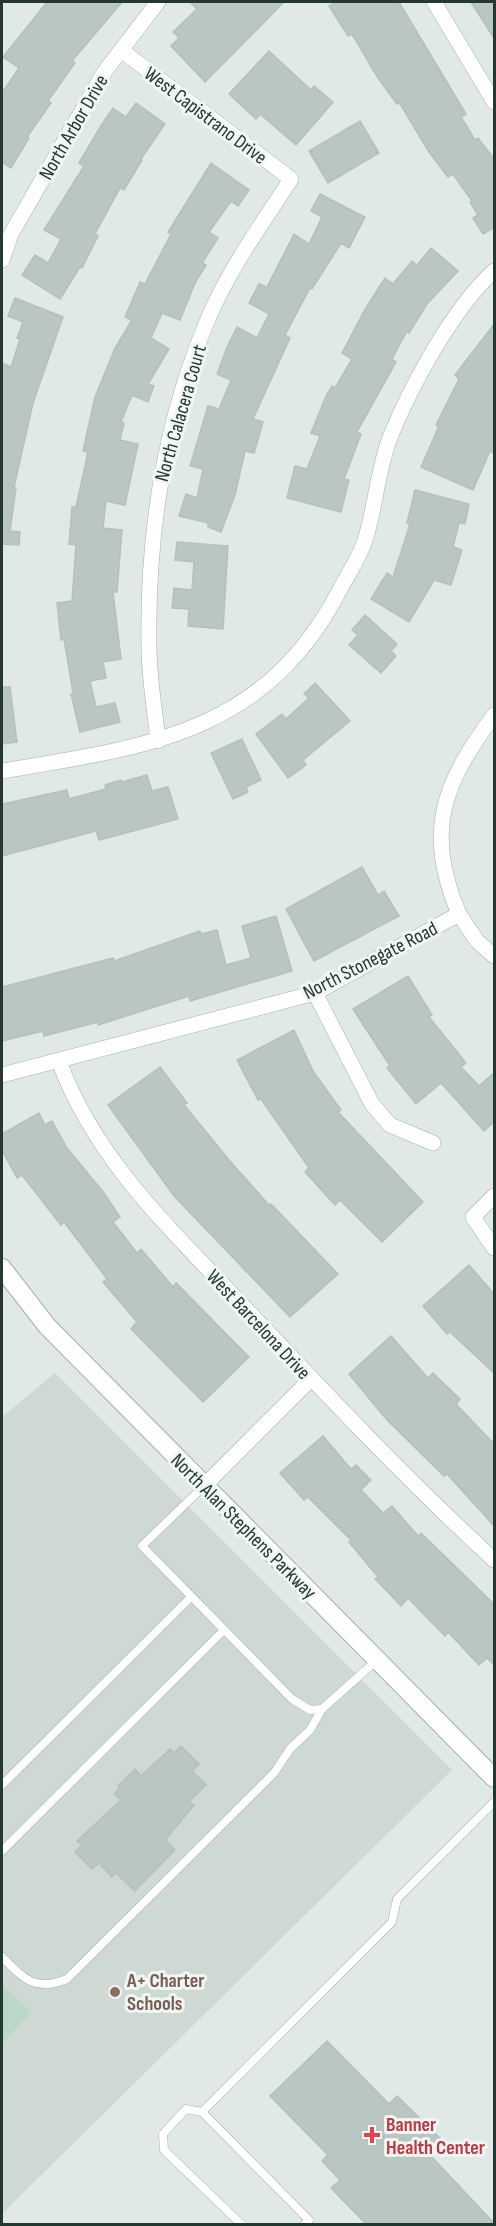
<svg xmlns="http://www.w3.org/2000/svg" width="496" height="2226" font-family="'Sofia Sans Condensed',sans-serif">
  <rect width="100%" height="100%" fill="#e0e9e5"/>
  <path fill="#ced9d4" d="M55 1373 452 1770 3 2213 2 1417Z"/>
  <path fill="#bbd8c4" d="M2 1984 31 2013 2 2043Z"/>
  <g fill="#b9c6c1" stroke="#b3c2bc" stroke-width="1.5">
    <path d="M47 2H122L72 61 75 63 48 101 51 103 27 137 29 138 11 168 2 162V93L19 68 3 57Z"/>
    <path d="M190 2H284L205 82 171 46 179 38 173 32 197 9Z"/>
    <path d="M336 2H399L466 114 461 117 475 140 478 138 495 160V227L483 234 473 218 478 215 470 202 472 201 453 174 448 177 429 152 399 102 397 104 378 78 352 34 348 36 329 6Z"/>
    <path d="M471 2H495V40Z"/>
    <path d="M269 51 311 90 314 86 333 102 296 145 260 114 256 119 229 94Z"/>
    <path d="M136 103 165 124 141 159 142 160 124 190 120 188 95 234 98 236 82 268 80 267 60 299 22 275 35 255 48 263 61 239 44 230 84 166 79 163 102 124 113 108 126 117Z"/>
    <path d="M360 121 379 153 328 183 309 151Z"/>
    <path d="M211 163 249 190 238 206 231 201 209 232 218 238 202 263 206 265 195 283 180 320 162 313 151 338 169 349 148 384 154 386 148 402 132 395 121 422 124 423 120 440 138 444 125 505 106 501 103 528 122 530 117 592H113L121 659 103 662 106 678 90 681 96 707 115 703 120 722 80 732 71 694 73 693 64 639 61 640 57 603 72 601 76 545 69 544 72 507H76L88 452 83 451 95 397 115 348 132 320 125 317 140 282 145 284 171 234 168 232Z"/>
    <path d="M320 194 365 217 349 248 341 243 312 289 310 288 285 335 290 338 253 419 263 422 254 453 245 451 235 495 221 532 208 527V523L179 516 186 494 197 498 203 469 190 466 208 406 219 409 231 380 217 374 227 347 237 327 257 338 269 314 249 303 259 284 267 287 294 234 309 244 322 217 311 211Z"/>
    <path d="M431 248 458 271 427 304 409 333 407 331 392 359 396 362 357 432 361 434 344 479 349 480 341 512 287 498 295 466 307 469 320 436 311 433 326 396 332 386 335 388 352 359 342 353 367 306 385 278 393 284 412 261 417 265Z"/>
    <path d="M15 298 63 317 33 403 14 487 16 488 10 531 20 532 19 545 2 544V363L11 367 20 339 17 338 23 322 8 316Z"/>
    <path d="M495 323V454L490 451 473 490 421 467 439 426 436 425 459 379 455 375Z"/>
    <path d="M415 490 469 504 465 524 459 523 453 547 462 550 451 585 434 580 409 622 371 599 387 573 393 577 410 524 407 523Z"/>
    <path d="M177 542 228 546 223 629 188 626 189 609 172 608 174 588 192 590 194 562 175 560Z"/>
    <path d="M365 615 397 644 391 651 396 656 381 673 349 645 358 635 352 630Z"/>
    <path d="M315 683 350 721 303 760 306 765 288 778 256 734 282 714 286 719 309 698 304 694Z"/>
    <path d="M2 687H10L17 742 2 744Z"/>
    <path d="M242 739 261 780 246 787 248 792 233 799 211 753Z"/>
    <path d="M147 775 152 791 168 787 178 819 99 840 96 831 2 856V804L67 790 69 799 106 789 105 785 121 780 122 782Z"/>
    <path d="M362 867 378 895 384 891 399 916 314 961 286 909Z"/>
    <path d="M276 916 292 971 190 1001 189 996 98 1025V1022L44 1036 43 1031 2 1041V987L113 958 114 961 200 931 201 934 217 930 226 965 251 958 242 926Z"/>
    <path d="M408 976 432 1015 429 1017 466 1063 461 1067 479 1086 495 1072V1121L484 1131 441 1083 416 1104 387 1068 390 1066 353 1009Z"/>
    <path d="M294 1030 313 1071 341 1110 338 1112 423 1202 382 1242 340 1200 335 1205 305 1172 309 1168 261 1099 258 1100 237 1060Z"/>
    <path d="M160 1067 187 1103 184 1105 230 1161 269 1205 271 1204 338 1274 290 1317 174 1196 108 1105Z"/>
    <path d="M39 1113 45 1125 52 1121 67 1148 104 1193 120 1217 113 1222 137 1253 141 1249 173 1287 176 1283 249 1357 203 1402 131 1329 137 1322 103 1282 107 1279 64 1222 61 1225 22 1175 17 1178 2 1150V1134Z"/>
    <path d="M469 1265 495 1295V1374L450 1332 447 1334 423 1306Z"/>
    <path d="M391 1336 428 1378 433 1373 460 1399 456 1404 495 1445V1527L447 1474 444 1476 387 1420 349 1374Z"/>
    <path d="M323 1436 351 1469 356 1465 371 1480 361 1490 383 1513 392 1506 418 1536 421 1533 495 1605V1666L487 1658 479 1665 448 1632 445 1636 408 1598 401 1606 375 1579 378 1577 349 1542 351 1540 308 1497 304 1500 280 1473Z"/>
    <path d="M181 1746 199 1764 192 1771 206 1785 189 1801 194 1805 165 1840 175 1850 135 1891 116 1873 112 1877 99 1863 92 1869 75 1852 82 1845 77 1841 121 1800 114 1794 120 1788 118 1786 135 1769 141 1776 170 1749 174 1753Z"/>
    <path d="M327 2041 389 2104 397 2096 442 2140 428 2153 495 2224H366L331 2188 340 2180 322 2161 328 2155 270 2096Z"/>
  </g>
  <g fill="none" stroke-linecap="round" stroke-linejoin="round">
    <g stroke="#a4b0ac" stroke-width="9">
      <g id="service">
        <path d="M204 1486 142 1546 292 1699 310 1710 322 1709 377 1660"/>
        <path d="M2 1785 191 1597"/>
        <path d="M2 1851 223 1631"/>
        <path d="M2 1957C24 1979 35 1992 67 1979L274 1773 290 1749 310 1730 322 1709"/>
        <path d="M202 2112 392 1922 397 1899 494 1802"/>
        <path d="M241 2224 164 2150 163 2134 186 2109 202 2112 309 2220 305 2224"/>
      </g>
    </g>
    <g stroke="#a4b0ac" stroke-width="16">
      <g id="minor">
        <path d="M434 2 494 102"/>
        <path d="M121 50 291 179C262 224 229 269 208 319 164 423 147 534 149 647 149 678 155 710 158 741"/>
        <path d="M2 260 11 234 105 71 158 2"/>
        <path d="M2 771C144 747 263 735 338 593 347 575 361 556 366 537 376 504 378 467 391 435 412 384 453 308 494 271"/>
        <path d="M459 914 477 941 494 956"/>
        <path d="M315 993 372 1104 390 1125 433 1143"/>
        <path d="M59 1061C96 1162 174 1232 246 1309 327 1395 407 1480 494 1560"/>
        <path d="M2 1075 315 993 459 914C424 831 443 784 494 715"/>
        <path d="M494 1196 473 1217 494 1248"/>
        <path d="M204 1486 310 1380"/>
      </g>
    </g>
    <g stroke="#a4b0ac" stroke-width="20">
      <path id="tertiary" d="M2 1268 47 1326 494 1778"/>
    </g>
    <use href="#service" stroke="#fff" stroke-width="8"/>
    <use href="#minor" stroke="#fff" stroke-width="15"/>
    <use href="#tertiary" stroke="#fff" stroke-width="18"/>
  </g>
  <circle fill="#8d6e63" stroke="#f0f6f3" stroke-width="2" cx="115" cy="1992" r="6"/>
  <path fill="#e0444e" stroke="#f0f6f3" stroke-width="2" d="M369 2126h6v6h6v6h-6v6h-6v-6h-6v-6h6z"/>
  <g text-anchor="middle" stroke-width="6" stroke-linejoin="round" paint-order="stroke">
    <g font-size="20" fill="#233733" stroke="#f0f6f3">
      <text transform="translate(206 115) rotate(37)" y="7">West Capistrano Drive</text>
      <text transform="translate(73 127) rotate(-60)" y="7">North Arbor Drive</text>
      <text transform="translate(180 413) rotate(-74)" y="7">North Calacera Court</text>
      <text transform="translate(370 960) rotate(-27)" y="7">North Stonegate Road</text>
      <text transform="translate(259 1324) rotate(47)" y="7">West Barcelona Drive</text>
      <text transform="translate(244 1526) rotate(45)" y="7">North Alan Stephens Parkway</text>
    </g>
    <g font-size="20" font-weight="bold" fill="#785e54" stroke="#f0f6f3" text-anchor="start">
      <text x="127" y="1987">A+ Charter<tspan x="127" dy="23">Schools</tspan></text>
    </g>
    <g font-size="20" font-weight="bold" fill="#be3a42" stroke="#f0f6f3" text-anchor="start">
      <text x="386" y="2131">Banner<tspan x="386" dy="23">Health Center</tspan></text>
    </g>
  </g>
  <rect width="496" height="2226" fill="none" stroke="#233733" stroke-width="6"/>
</svg>
